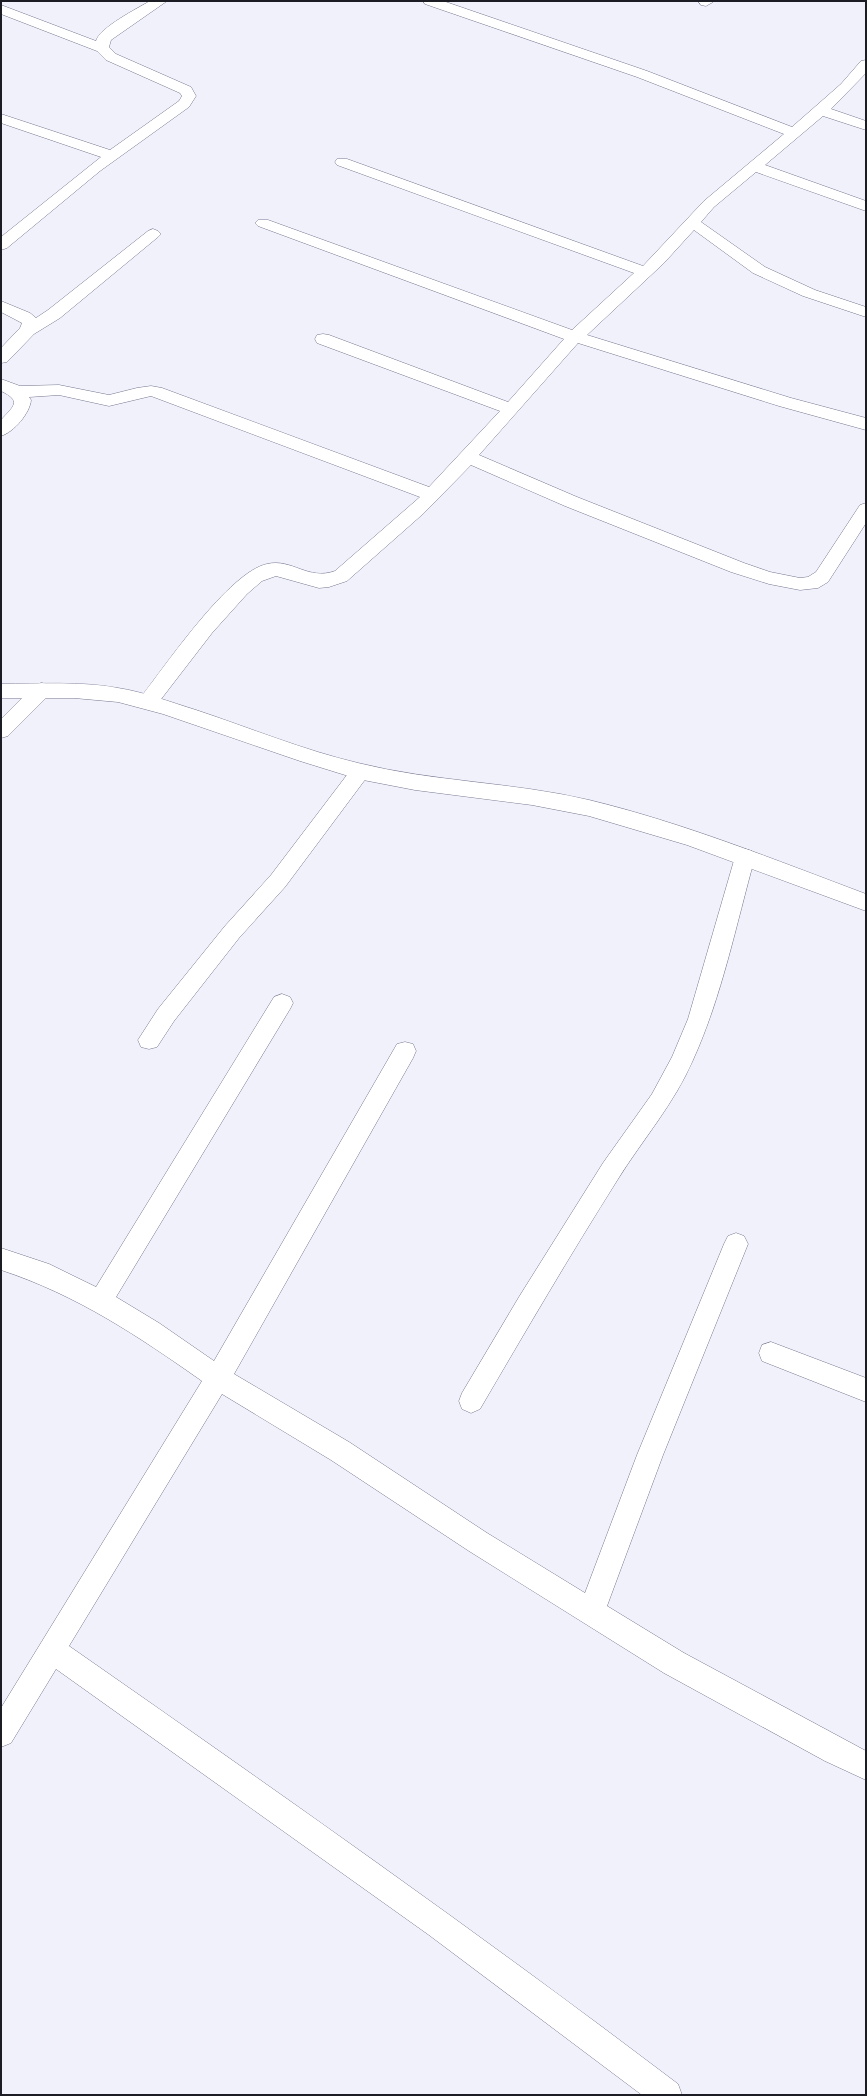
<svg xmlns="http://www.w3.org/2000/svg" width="867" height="2096" font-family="Roboto,sans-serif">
  <rect width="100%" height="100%" fill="#f0f1fb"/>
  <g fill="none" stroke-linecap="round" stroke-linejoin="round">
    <g stroke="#76778e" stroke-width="1">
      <g id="street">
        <path d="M150 1H167L111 40 109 47 116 54 191 87 196 96 189 107 100 171 7 248 1 250V237L101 157 1 123V114L110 150 179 101 182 96 180 93 106 60 97 51 1 14V5L96 41C99 28 138 8 150 1Z"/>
        <path d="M423 1H443L647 71 792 127 841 84 861 61 866 60V73L831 109 866 121V130L823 116 765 165 866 201V211L756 172 714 207 701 222 765 267 815 290 866 307V317L803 296 753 273 694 230 664 263 587 335 791 398 866 418V430L779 406 578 343 479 455 577 497 744 563 770 572 800 578 808 577 816 572 860 505 866 503V523L828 582 818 588 800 590 769 584 731 572 565 506 471 465 424 513 347 581 329 587 319 588 276 576 262 581 247 594 212 633 155 707 148 709 141 707 138 702 141 697C166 665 229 572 267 564 292 558 308 581 335 571L420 497 151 396 109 406 59 395 29 397 31 400C30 413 14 432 1 436V420C14 406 22 401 1 391V379L20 386 59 385 109 395 137 388 151 386 162 388 429 487 500 411 317 343 315 339 317 335 323 334 329 335 508 402 564 339 258 226 255 223 258 220H268L572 330 634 273 337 165 335 162 337 159H347L643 266 704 201 784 134 637 77 425 4Z"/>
        <path d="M698 1H712L713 2 706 6 701 5Z"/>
        <path d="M153 229 158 231 161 234 158 237 60 318 34 334 7 362 1 363V348L20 328 22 323 1 312V301L30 313 36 318 48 310 148 231Z"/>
        <path d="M42 683 49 685 52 690 49 695 8 736 1 738V719L35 685Z"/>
        <path d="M360 764 367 767 370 772 367 777 285 887 239 938 174 1021 157 1047 149 1049 141 1047 138 1040 158 1009 225 926 271 875 353 767Z"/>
        <path d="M745 849 752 851 755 857C736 925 722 996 693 1060 674 1104 643 1139 618 1179 570 1255 525 1332 480 1409L471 1413 462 1409 459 1401 462 1393 519 1297 603 1163 652 1094 672 1057 688 1019 735 857 738 851Z"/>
        <path d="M282 994 290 997 293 1003 290 1009 116 1297 159 1323 214 1361 397 1044 405 1042 413 1044 416 1051 413 1058 234 1374 349 1442 487 1533 585 1593 637 1455 724 1244 728 1236 736 1233 744 1236 748 1244 663 1455 607 1606 684 1653 866 1751V1780L825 1761 664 1673 469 1551 331 1460 222 1394 69 1646C274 1789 479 1933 678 2084L682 2095H642L429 1935 56 1669 11 1743 1 1747V1708L202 1381C138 1336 77 1295 1 1270V1248L49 1264 96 1287 274 997Z"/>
        <path d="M771 1342 866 1378V1402L762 1361 759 1353 762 1345Z"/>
      </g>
    </g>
    <g stroke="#76778e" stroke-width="1">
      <path id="secondary" d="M1 684C40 684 80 681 118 688 144 692 170 702 196 710 250 728 303 750 358 763 434 782 513 782 589 800 684 823 775 860 866 894V911L687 845 589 816 532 805 415 790 358 779 300 761 163 714 118 702 74 698H1Z"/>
    </g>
    <use href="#street" fill="#fff" fill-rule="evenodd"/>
    <use href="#secondary" fill="#fff" fill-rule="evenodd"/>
  </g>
  <rect width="867" height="2096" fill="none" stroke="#1c1c25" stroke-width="4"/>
</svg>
